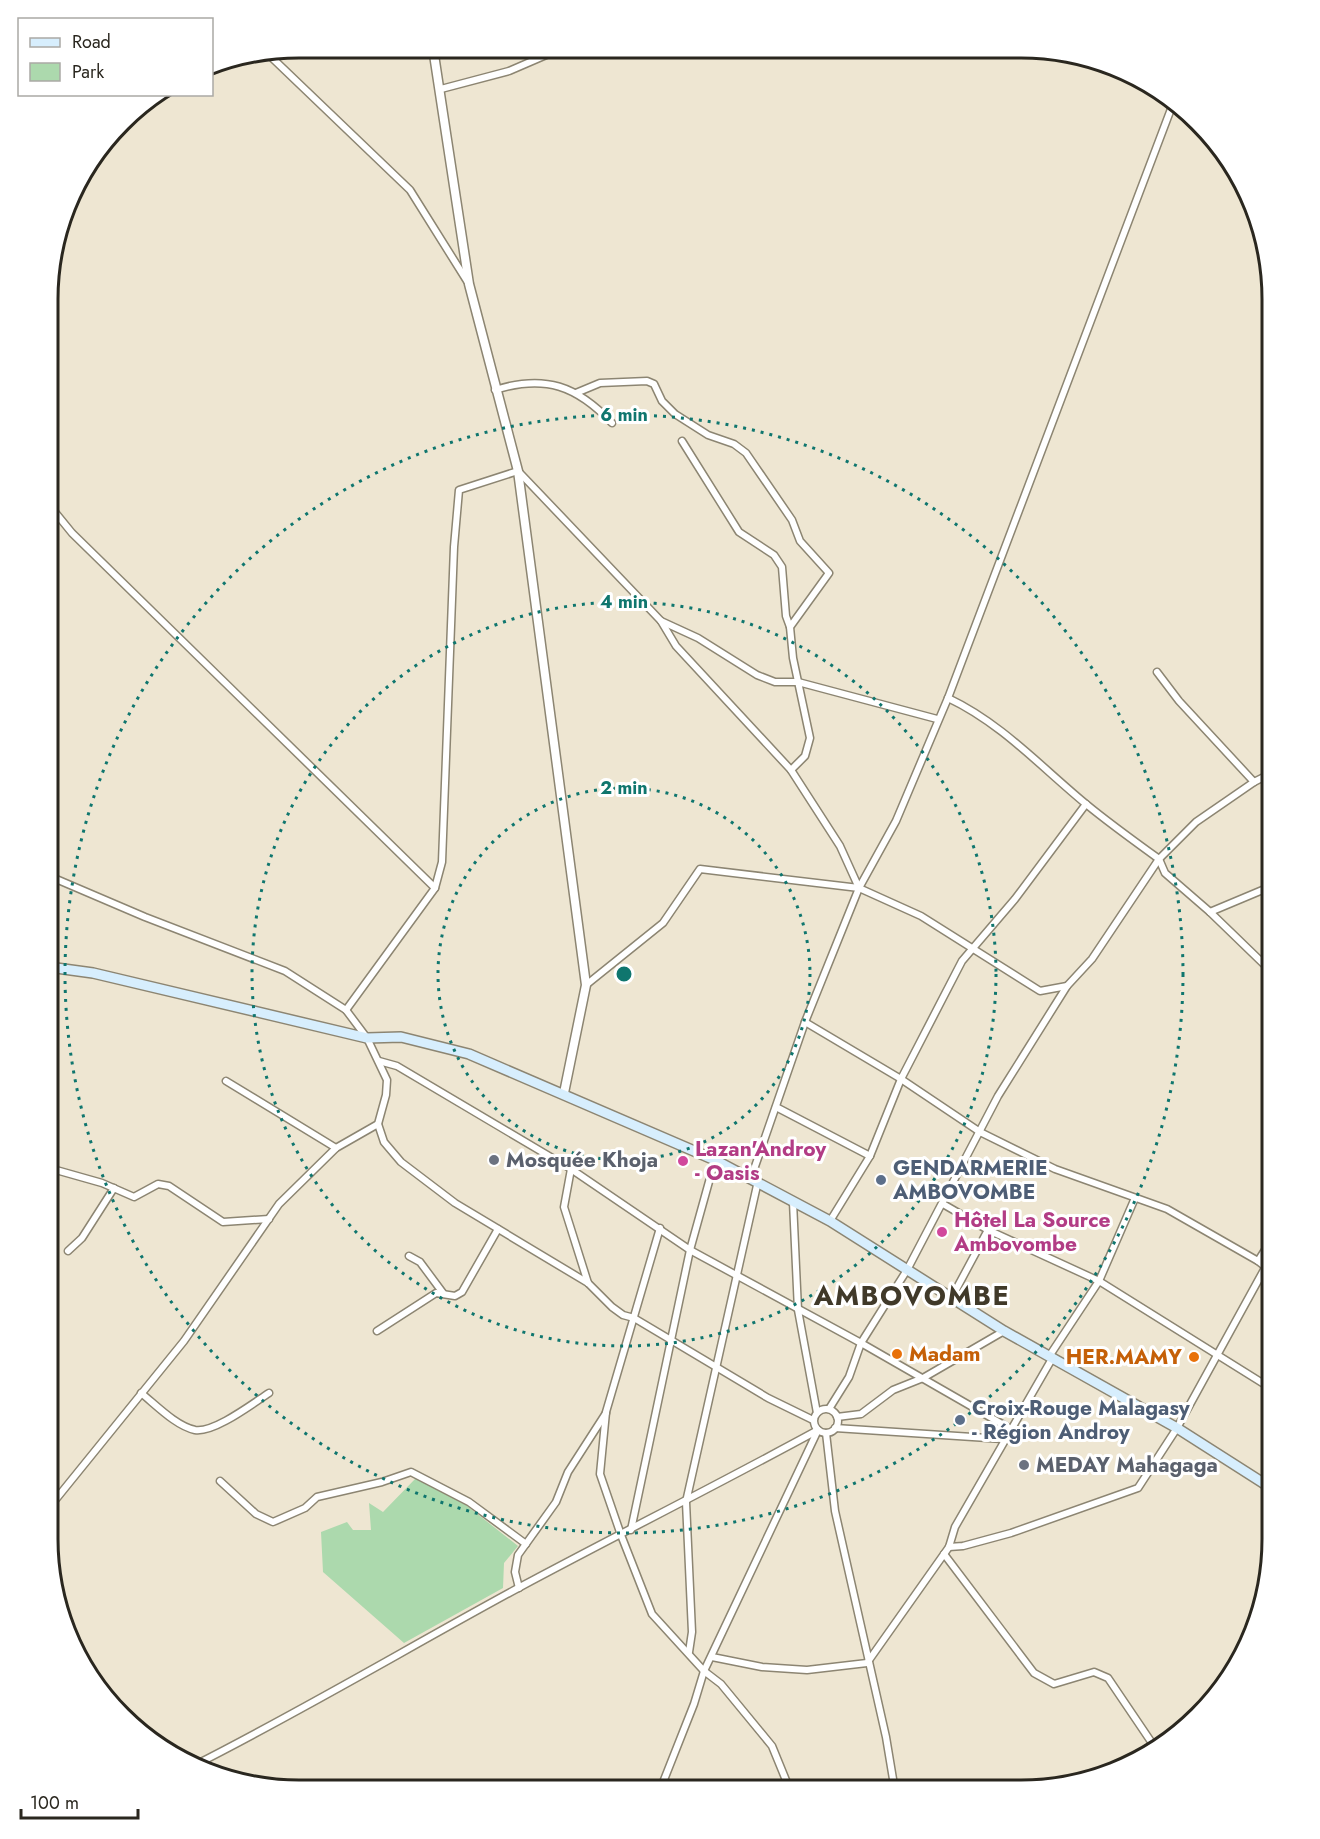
<svg xmlns="http://www.w3.org/2000/svg" width="1320" height="1839" font-family="Jost,sans-serif">
  <rect width="100%" height="100%" fill="#eee6d2"/>
  <path fill="#acd9ad" d="M416 1478 466 1505 518 1546 504 1563 503 1588 404 1643 323 1572 321 1532 347 1522 353 1530H371L369 1503 383 1512Z"/>
  <g fill="none" stroke-linecap="round" stroke-linejoin="round">
    <g stroke="#8c8572" stroke-width="9">
      <g id="minor">
        <path d="M267 53 410 190 467 281"/>
        <path d="M441 89 509 71 560 49"/>
        <path d="M495 390C545 374 577 386 612 423"/>
        <path d="M576 393 600 383 647 381 654 384 662 401 675 414 708 435 734 444 746 453 792 520 800 541 829 573 790 627 793 658 810 738 805 756 791 770"/>
        <path d="M682 441 739 532 774 555 782 567 786 616 790 627"/>
        <path d="M50 506 72 533 435 888"/>
        <path d="M661 621 676 646 791 770 840 846 859 888"/>
        <path d="M1157 672 1179 701 1254 782"/>
        <path d="M948 698C1001 723 1040 766 1086 804 1109 823 1134 841 1159 859L1165 873 1210 912 1272 972"/>
        <path d="M1266 775 1267 762 1272 755"/>
        <path d="M1210 912 1272 886"/>
        <path d="M586 985 663 923 700 869 859 888 921 916 1040 991 1067 986"/>
        <path d="M346 1010 435 888 442 862 454 547 459 490 518 471 661 621 698 638 757 675 775 682H798L937 719"/>
        <path d="M805 1022 901 1079 980 1132 1055 1169 1167 1209 1258 1261 1272 1272"/>
        <path d="M379 1061 397 1066 571 1169 690 1250 861 1343 1009 1428"/>
        <path d="M226 1081 336 1148"/>
        <path d="M776 1107 870 1156"/>
        <path d="M378 1124 384 1142 401 1162 455 1203 588 1283 612 1307 623 1315 634 1318 768 1398 813 1420"/>
        <path d="M49 1168 102 1183 134 1197 158 1184 169 1186 223 1222 269 1219"/>
        <path d="M571 1169 564 1207 588 1283"/>
        <path d="M751 1178 805 1022 859 888 896 821 948 698 1174 101"/>
        <path d="M793 1202 798 1310 817 1413"/>
        <path d="M943 1204 988 1230 1099 1281 1272 1389"/>
        <path d="M830 1221 870 1156 901 1079 962 961 1015 899 1086 804"/>
        <path d="M660 1228 606 1412 600 1474 621 1535 652 1614 704 1671 721 1684 772 1746 790 1790"/>
        <path d="M68 1251 82 1238 114 1188"/>
        <path d="M409 1256 420 1262 443 1293"/>
        <path d="M1258 1261 1272 1239"/>
        <path d="M952 1297 988 1230"/>
        <path d="M377 1331 436 1293 455 1296 462 1292 498 1229"/>
        <path d="M1050 1355 1099 1281 1135 1198"/>
        <path d="M141 1393C156 1405 176 1426 195 1430 214 1433 252 1404 269 1393"/>
        <path d="M829 1409 849 1377 861 1343 907 1270 998 1096 1067 986 1092 959 1159 859 1196 822 1254 782 1272 773"/>
        <circle cx="826" cy="1421" r="12"/>
        <path d="M837 1417 861 1414 893 1390 923 1378 1004 1331"/>
        <path d="M835 1428 1003 1439"/>
        <path d="M826 1433 835 1511 886 1737 895 1791"/>
        <path d="M220 1481 256 1514 273 1522 305 1508 317 1497 382 1482 411 1472 469 1502 526 1544"/>
        <path d="M48 1509 184 1341 279 1204 336 1148 378 1124 386 1095 387 1080 367 1038 346 1010 285 971 145 917 49 876"/>
        <path d="M631 1530 690 1250 715 1160"/>
        <path d="M949 1547 963 1546 1011 1533 1138 1488 1177 1428 1265 1268"/>
        <path d="M944 1554 1034 1673 1054 1684 1094 1672 1108 1678 1156 1749"/>
        <path d="M519 1588 515 1572 518 1555 556 1502 568 1472 606 1413"/>
        <path d="M689 1652 692 1632 686 1502 758 1181"/>
        <path d="M712 1657 762 1667 807 1670 867 1663 949 1547 955 1527 1053 1357"/>
        <path d="M193 1766C304 1710 411 1646 520 1587 619 1534 719 1484 818 1430"/>
        <path d="M660 1790 694 1704 704 1671 818 1430"/>
      </g>
    </g>
    <g stroke="#8c8572" stroke-width="11">
      <g id="tertiary">
        <path d="M433 48 469 284 518 471 586 985 564 1093"/>
        <path d="M1265 1483 1271 1471"/>
      </g>
    </g>
    <g stroke="#8c8572" stroke-width="12">
      <path id="secondary" d="M49 967 93 973 367 1038 401 1037 469 1054 715 1160 830 1221 1004 1331 1177 1428 1271 1488"/>
    </g>
    <use href="#minor" stroke="#fff" stroke-width="6"/>
    <use href="#tertiary" stroke="#fff" stroke-width="8"/>
    <use href="#secondary" stroke="#d7eefd" stroke-width="9"/>
  </g>
  <g fill="none" stroke="#0f766e" stroke-width="3" stroke-dasharray="3 6">
    <circle cx="624" cy="974" r="186"/>
    <circle cx="624" cy="974" r="372"/>
    <circle cx="624" cy="974" r="559"/>
  </g>
  <g fill="#6b7280" stroke="#fff" stroke-width="2">
    <circle cx="494" cy="1160" r="6"/>
    <circle cx="1024" cy="1465" r="6"/>
  </g>
  <g fill="#d1479c" stroke="#fff" stroke-width="2">
    <circle cx="683" cy="1161" r="6"/>
    <circle cx="942" cy="1232" r="6"/>
  </g>
  <g fill="#5c6f8a" stroke="#fff" stroke-width="2">
    <circle cx="881" cy="1180" r="6"/>
    <circle cx="960" cy="1420" r="6"/>
  </g>
  <g fill="#e8710a" stroke="#fff" stroke-width="2">
    <circle cx="897" cy="1354" r="6"/>
    <circle cx="1194" cy="1357" r="6"/>
  </g>
  <g text-anchor="middle" stroke-width="6" stroke-linejoin="round" paint-order="stroke">
    <g font-size="21" font-weight="bold" fill="#b23c85" stroke="#fff" text-anchor="start">
      <text x="695" y="1156">Lazan'Androy<tspan x="695" dy="24">- Oasis</tspan></text>
      <text x="954" y="1227">Hôtel La Source<tspan x="954" dy="24">Ambovombe</tspan></text>
    </g>
    <g font-size="21" font-weight="bold" fill="#5b616d" stroke="#fff" text-anchor="start">
      <text x="506" y="1167">Mosquée Khoja</text>
      <text x="1036" y="1472">MEDAY Mahagaga</text>
    </g>
    <g font-size="21" font-weight="bold" fill="#4e5e75" stroke="#fff" text-anchor="start">
      <text x="893" y="1175">GENDARMERIE<tspan x="893" dy="24">AMBOVOMBE</tspan></text>
      <text x="972" y="1415">Croix-Rouge Malagasy<tspan x="972" dy="24">- Région Androy</tspan></text>
    </g>
    <g font-size="21" font-weight="bold" fill="#c56008" stroke="#fff" text-anchor="start">
      <text x="909" y="1361">Madam</text>
      <text x="1182" y="1364" text-anchor="end">HER.MAMY</text>
    </g>
    <g font-size="27" font-weight="bold" letter-spacing="1.5" fill="#403929" stroke="#fff">
      <text x="912" y="1305">AMBOVOMBE</text>
    </g>
  </g>
  <path d="M0 0H1320V1839H0ZM299 58H1021A241 241 0 0 1 1262 299V1539A241 241 0 0 1 1021 1780H299A241 241 0 0 1 58 1539V299A241 241 0 0 1 299 58Z" fill="#fff" fill-rule="evenodd"/>
  <path fill="none" stroke="#2a271f" stroke-width="3" d="M299 58H1021A241 241 0 0 1 1262 299V1539A241 241 0 0 1 1021 1780H299A241 241 0 0 1 58 1539V299A241 241 0 0 1 299 58Z"/>
  <circle cx="624" cy="974" r="9" fill="#0f766e" stroke="#fff" stroke-width="3"/>
  <g font-size="18" text-anchor="middle" font-weight="bold" fill="#0f766e" stroke="#fff" stroke-width="6" stroke-linejoin="round" paint-order="stroke">
    <text x="624" y="421">6 min</text>
    <text x="624" y="608">4 min</text>
    <text x="624" y="794">2 min</text>
  </g>
  <rect x="18" y="18" width="195" height="78" fill="#ffffff" stroke="#aaa9a5" stroke-width="1.5"/>
  <rect x="30" y="38" width="30" height="9" fill="#d7eefd" stroke="#aaa9a5" stroke-width="1.5"/>
  <text x="72" y="48" font-size="18" fill="#2a271f">Road</text>
  <rect x="30" y="63" width="30" height="18" fill="#acd9ad" stroke="#aaa9a5" stroke-width="1.5"/>
  <text x="72" y="78" font-size="18" fill="#2a271f">Park</text>
  <path d="M21 1809v9h117v-9" fill="none" stroke="#2a271f" stroke-width="3"/>
  <text x="30" y="1809" font-size="18" fill="#2a271f" stroke="#ffffff" stroke-width="4.5" paint-order="stroke">100 m</text>
</svg>
